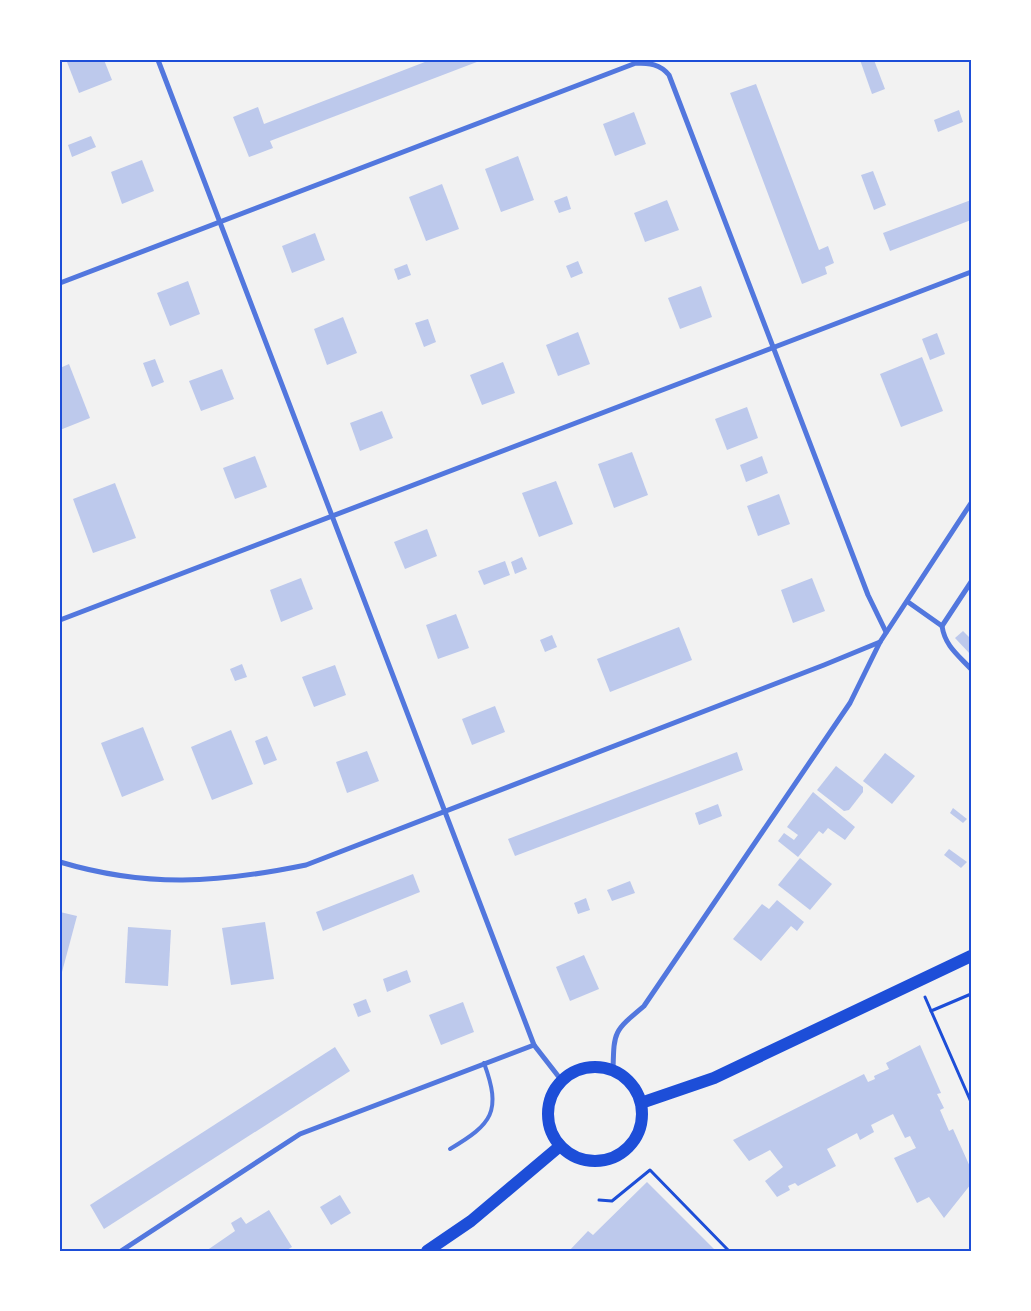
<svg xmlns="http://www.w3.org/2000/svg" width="1031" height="1311" font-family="'DejaVu Sans',sans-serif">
  <rect width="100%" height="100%" fill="#f2f2f2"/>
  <g fill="#bdc9ec">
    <path d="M73 60H104L112 80 79 93 67 62Z"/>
    <path d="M430 60H482L270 141 273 148 249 157 233 117 258 107 264 124Z"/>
    <path d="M860 60H874L885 89 872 94Z"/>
    <path d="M756 84 819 250 828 246 834 263 825 267 827 274 802 284 730 93Z"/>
    <path d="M959 110 963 122 938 132 934 120Z"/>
    <path d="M634 112 646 144 615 156 603 124Z"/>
    <path d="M91 136 96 147 72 157 68 145Z"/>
    <path d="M518 156 534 200 501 212 485 169Z"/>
    <path d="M142 160 154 191 122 204 111 172Z"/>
    <path d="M873 171 886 205 874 210 861 175Z"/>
    <path d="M442 184 459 229 426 241 409 197Z"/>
    <path d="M567 196 571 209 559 213 554 201Z"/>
    <path d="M667 200 679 230 645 242 634 213Z"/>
    <path d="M971 200V220L890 251 883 233Z"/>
    <path d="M315 233 325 260 292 273 282 246Z"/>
    <path d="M578 261 583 273 571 278 566 266Z"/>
    <path d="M407 264 411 275 398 280 394 269Z"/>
    <path d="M188 281 200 314 170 326 157 293Z"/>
    <path d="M701 286 712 317 680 329 668 298Z"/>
    <path d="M343 317 357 353 327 365 314 329Z"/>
    <path d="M428 319 436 342 424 347 415 323Z"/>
    <path d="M578 332 590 364 558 376 546 345Z"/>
    <path d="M937 333 945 354 930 360 922 339Z"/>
    <path d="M922 357 943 411 901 427 880 374Z"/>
    <path d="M155 359 164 382 152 387 143 363Z"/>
    <path d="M503 362 515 393 482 405 470 375Z"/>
    <path d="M69 364 90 418 60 430V368Z"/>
    <path d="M222 369 234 399 201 411 189 381Z"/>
    <path d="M747 407 758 438 727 450 715 419Z"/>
    <path d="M382 411 393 438 360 451 350 423Z"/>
    <path d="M632 452 648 495 614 508 598 464Z"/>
    <path d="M255 456 267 487 235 499 223 468Z"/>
    <path d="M762 456 768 473 746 482 740 465Z"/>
    <path d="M556 481 573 524 539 537 522 493Z"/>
    <path d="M115 483 136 538 93 553 73 499Z"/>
    <path d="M779 494 790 524 758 536 747 506Z"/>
    <path d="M427 529 437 556 405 569 394 542Z"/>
    <path d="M522 557 527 569 515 574 511 562Z"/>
    <path d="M505 561 510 575 484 585 478 571Z"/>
    <path d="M301 578 313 609 281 622 270 590Z"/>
    <path d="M812 578 825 611 793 623 781 590Z"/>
    <path d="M456 614 469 648 438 659 426 625Z"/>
    <path d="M679 627 692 660 610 692 597 659Z"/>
    <path d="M963 631 971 639V655L955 638Z"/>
    <path d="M552 635 557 647 545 652 540 640Z"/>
    <path d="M242 664 247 677 235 681 230 669Z"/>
    <path d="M335 665 346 695 314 707 302 677Z"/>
    <path d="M495 706 505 732 472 745 462 719Z"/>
    <path d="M143 727 164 780 122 797 101 743Z"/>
    <path d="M231 730 253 784 212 800 191 747Z"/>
    <path d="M267 736 277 760 264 765 255 741Z"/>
    <path d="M367 751 379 781 347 793 336 762Z"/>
    <path d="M737 752 743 770 515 856 508 839Z"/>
    <path d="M885 753 915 776 892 804 863 781Z"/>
    <path d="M836 766 863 787V792L849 810 844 811 817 790Z"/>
    <path d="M813 792 855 827 845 840 828 828 823 834 819 831 798 857 778 841 784 833 794 840 798 835 787 827Z"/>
    <path d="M718 804 722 816 699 825 695 813Z"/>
    <path d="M953 808 967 819 963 823 950 813Z"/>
    <path d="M949 849 967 862 961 868 944 855Z"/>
    <path d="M800 858 832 884 810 910 778 885Z"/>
    <path d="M413 874 420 892 323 931 316 912Z"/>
    <path d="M630 881 635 893 612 901 607 890Z"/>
    <path d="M586 898 590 910 578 914 574 903Z"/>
    <path d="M777 900 804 922 797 931 791 926 761 961 733 939 762 904 769 909Z"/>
    <path d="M60 912 77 916 62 972 60 971Z"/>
    <path d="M265 922 274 979 231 985 222 928Z"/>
    <path d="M128 927 171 930 168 986 125 983Z"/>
    <path d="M584 955 599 989 570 1001 556 967Z"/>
    <path d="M407 970 411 982 387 992 383 979Z"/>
    <path d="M366 999 371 1012 358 1017 353 1004Z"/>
    <path d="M463 1002 474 1032 441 1045 429 1015Z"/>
    <path d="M920 1045 941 1093 937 1094 944 1108 940 1110 949 1131 953 1129 971 1169V1175L969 1176 971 1184 944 1218 929 1197 917 1203 894 1158 916 1148 910 1136 905 1138 893 1114 871 1125 874 1132 860 1140 857 1133 827 1149 836 1166 798 1186 795 1183 788 1186 790 1190 777 1197 765 1181 783 1167 770 1150 749 1161 733 1140 864 1074 868 1082 875 1079 874 1076 889 1069 886 1063Z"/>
    <path d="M335 1047 350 1071 104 1229 90 1205Z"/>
    <path d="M647 1182 716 1251H569L588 1231 593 1235Z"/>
    <path d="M340 1195 351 1213 331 1225 320 1207Z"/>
    <path d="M269 1210 292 1247 285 1251H206L235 1231 231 1223 241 1217 246 1224Z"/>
  </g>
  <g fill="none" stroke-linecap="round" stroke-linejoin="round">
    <g stroke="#1d4ed8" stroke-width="3">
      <path d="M925 997 971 1102"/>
      <path d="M931 1011 971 994"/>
      <path d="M599 1200 612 1201 650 1170 729 1251"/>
    </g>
    <path stroke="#5277de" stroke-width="4" d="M450 1149C492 1124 502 1112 484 1063"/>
    <g stroke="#5277de" stroke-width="5">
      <path d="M158 60 534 1045 562 1081"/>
      <path d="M60 283 636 63C649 63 660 64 669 75L868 595 886 632"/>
      <path d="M971 582 942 626C945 646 958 655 971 669"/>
      <path d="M908 602 942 626"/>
      <path d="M60 620 971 272"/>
      <path d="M60 862C147 888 218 883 306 865L824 665 880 642"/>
      <path d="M613 1071C614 1031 613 1032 644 1006L850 703 880 642 971 503"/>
      <path d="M121 1251 300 1134 534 1045"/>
    </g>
    <g stroke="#1d4ed8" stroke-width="12">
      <circle cx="595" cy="1114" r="47"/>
      <path d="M641 1103 714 1078 971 956"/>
      <path d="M427 1251 471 1221 560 1146"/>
    </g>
  </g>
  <rect width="1031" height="1311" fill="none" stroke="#ffffff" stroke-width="122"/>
  <rect x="61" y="61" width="909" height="1189" fill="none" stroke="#1d4ed8" stroke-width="2"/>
</svg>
